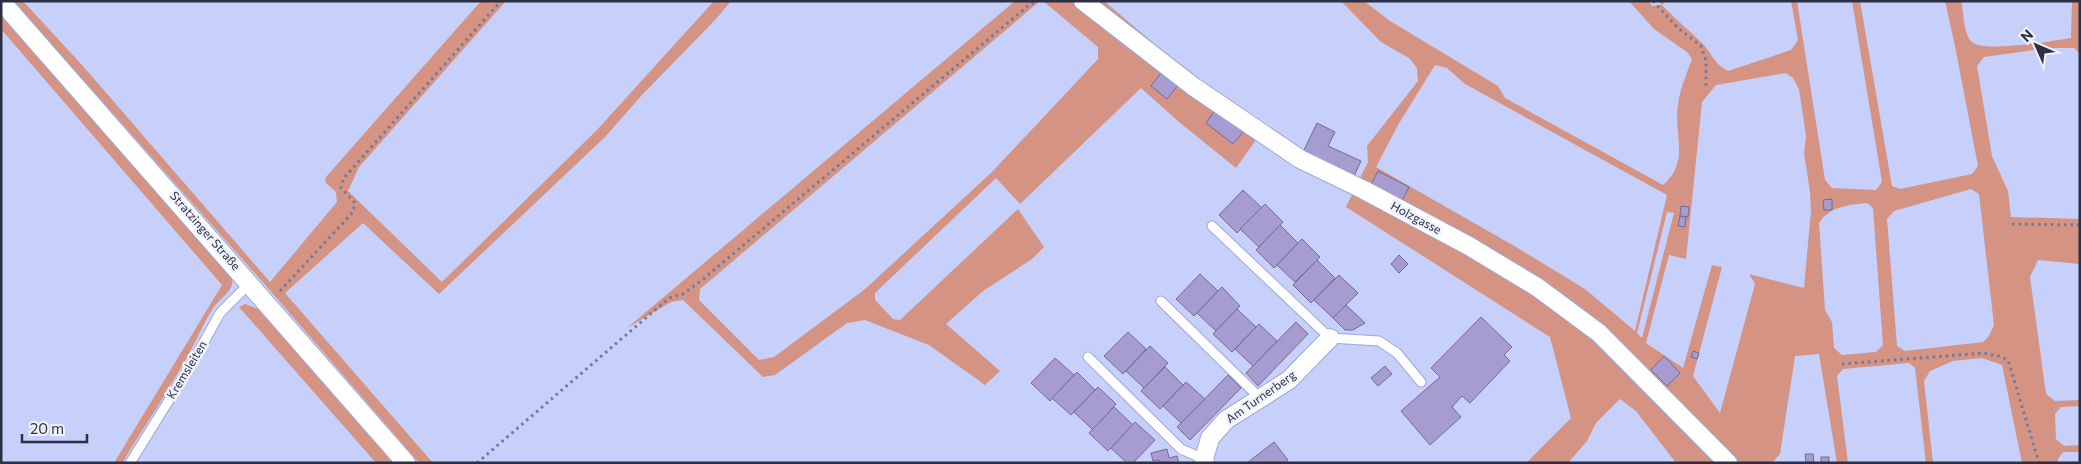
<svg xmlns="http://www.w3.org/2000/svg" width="2081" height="464" font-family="Commissioner,sans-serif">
  <rect width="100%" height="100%" fill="#c6d0fa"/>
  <g fill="#d49383" fill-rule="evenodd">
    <path d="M13 1H23L82 65 270 282 337 202 336 192 325 182 326 177 481 1H506L359 167 348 191 442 282 597 130 714 1H731L716 19 642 95 605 137 439 294 363 223 285 293 433 463H419L267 287Z"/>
    <path d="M1015 1H1040L700 289 699 300 759 360 774 357 864 290 992 172 1098 59V47L1043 1H1072L1258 137 1236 168 1179 122 1141 88 1020 204 996 178 875 293V300L893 319 900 320 1018 209 1044 247 1032 259 983 291 946 324 1000 371 985 385 929 345 865 320 847 323 775 375 763 377 683 300 671 302 627 328Z"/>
    <path d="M1091 1H1104L1198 81Z"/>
    <path d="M1341 1H1364L1390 21 1498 86 1505 98 1663 185C1691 160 1673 136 1678 104 1680 89 1687 73 1692 59L1687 52 1654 29 1629 1H1649L1652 6 1662 5 1659 1H1666L1662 5C1675 19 1689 30 1702 43 1713 54 1712 62 1728 71L1791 50 1798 40 1791 1H1797L1825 180 1832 188 1876 190 1882 182 1852 1H1860L1892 186 1900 189 1972 174 1978 166 1955 46 1945 1H1961C1964 12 1963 34 1972 42 1984 53 2053 41 2071 38L2072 1H2080V65L2079 53 2074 48H2048L1984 57 1977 66 1992 156 2008 191 2011 217 2080 219V264L2038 260 2030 277 2046 394 2055 401 2080 400V406L2061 407 2055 414 2056 439 2064 446 2080 445V452H2063L2058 459V463H2022L2002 365 1982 358 1953 361 1930 371 1924 381 1933 463H1926L1915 368 1909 363 1843 369 1837 376 1848 463H1837L1819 354 1795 356 1780 454 1772 463H1676L1636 411 1620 399 1596 423 1587 441 1568 463H1526L1571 418 1550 337 1346 207 1368 162 1367 146 1418 81 1417 68 1409 58 1381 42ZM1435 65 1447 68 1465 84 1667 195 1635 331 1585 289 1516 247 1376 167 1398 125ZM1786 73 1793 78 1799 89 1806 136 1804 153 1810 192 1811 211 1804 288 1749 274 1755 284 1720 413 1693 376 1722 267 1712 265 1683 368 1646 343 1669 255 1686 259 1702 102 1716 85ZM1971 189 1979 194 1994 325 1989 336 1983 342 1905 351 1897 346 1887 219 1894 211ZM1867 203 1873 208 1883 345 1876 352 1842 355 1834 348 1832 322 1825 310 1819 223C1830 206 1849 205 1867 203ZM1667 212 1674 213 1642 338 1637 333Z"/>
    <path d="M1 13 232 276C235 293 220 296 212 310 203 324 197 339 189 354 168 391 144 427 122 463H114L222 285 1 29Z"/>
    <path d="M245 304 258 309 393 463H376L239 307Z"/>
  </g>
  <g fill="#a79ccf" stroke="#746998">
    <path d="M1161 73 1178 85 1167 99 1151 86Z"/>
    <path d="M1215 110 1243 132 1233 144 1206 123Z"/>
    <path d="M1317 123 1335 132 1328 146 1361 161 1353 178 1302 154Z"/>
    <path d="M1378 171 1409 187 1401 203 1370 187Z"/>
    <path d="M1243 190 1262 208 1237 233 1219 215Z"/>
    <path d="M1832 199V210H1824L1823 200Z"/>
    <path d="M1265 204 1283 222 1259 247 1240 229Z"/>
    <path d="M1681 206 1689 207 1688 217 1680 216Z"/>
    <path d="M1680 216 1686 217 1685 227 1678 226Z"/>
    <path d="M1280 225 1298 243 1274 268 1256 250Z"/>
    <path d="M1302 239 1320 257 1295 282 1277 265Z"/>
    <path d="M1399 255 1408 264 1399 273 1391 264Z"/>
    <path d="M1317 260 1335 278 1311 303 1293 285Z"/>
    <path d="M1200 274 1218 291 1194 316 1176 299Z"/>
    <path d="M1339 275 1358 293 1333 318 1314 300Z"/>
    <path d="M1222 287 1240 306 1216 331 1197 313Z"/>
    <path d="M1346 305 1365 323 1353 330H1345L1333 318Z"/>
    <path d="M1237 309 1256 327 1232 352 1213 334Z"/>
    <path d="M1481 317 1512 347 1504 355 1510 361 1470 403 1462 396 1452 407 1461 417 1430 445 1401 411 1440 377 1431 368Z"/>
    <path d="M1296 322 1308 334 1258 386 1246 373Z"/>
    <path d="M1259 324 1277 341 1253 366 1235 349Z"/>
    <path d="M1128 332 1146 349 1123 374 1104 356Z"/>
    <path d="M1150 346 1168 363 1144 388 1126 371Z"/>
    <path d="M1693 351 1699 353 1697 359 1691 357Z"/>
    <path d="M1664 356 1680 373 1667 386 1651 370Z"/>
    <path d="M1055 358 1074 375 1050 401 1031 383Z"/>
    <path d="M1385 366 1392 374 1378 386 1371 378Z"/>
    <path d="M1165 367 1183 385 1160 409 1141 391Z"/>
    <path d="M1077 372 1095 390 1071 415 1052 398Z"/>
    <path d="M1228 375 1241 388 1190 440 1177 427Z"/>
    <path d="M1186 382 1205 399 1181 423 1163 406Z"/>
    <path d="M1098 387 1116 404 1093 430 1074 412Z"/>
    <path d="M1114 407 1133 425 1108 451 1089 433Z"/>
    <path d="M1135 422 1155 440 1133 463H1127L1111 448Z"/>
    <path d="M1274 442 1288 460 1285 463H1247Z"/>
    <path d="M1167 449 1169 458 1177 456 1179 463H1159V460L1153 461 1151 453Z"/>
    <path d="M1805 454H1813L1814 462H1806Z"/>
    <rect x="1821" y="457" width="8" height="6"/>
  </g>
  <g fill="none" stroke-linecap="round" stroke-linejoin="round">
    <g stroke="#9da9db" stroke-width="11">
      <g id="service">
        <path d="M1212 226 1330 338 1379 341 1397 353 1421 382"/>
        <path d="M1161 301 1260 398"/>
        <path d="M1088 357 1181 449 1204 459"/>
        <path d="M130 463 194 360 220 313 250 283"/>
      </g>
    </g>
    <g stroke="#9da9db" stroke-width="20">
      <g id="minor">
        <path d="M1 1 406 463"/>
        <path d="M1083 1 1194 87 1300 159 1364 190 1469 246 1537 287 1599 333 1728 463"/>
        <path d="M1205 463 1204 459 1210 438 1226 420 1289 380 1330 338"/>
      </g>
    </g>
    <g stroke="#727a98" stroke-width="3" stroke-dasharray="2.5 4" stroke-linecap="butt">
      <path d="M1653 1 1678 28 1701 46 1706 60V86"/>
      <path d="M2012 224 2080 225"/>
      <path d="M280 291 353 212 355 203 341 188 343 179 501 1"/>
      <path d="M1842 364 1983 353 2003 357 2009 363 2039 463"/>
      <path d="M477 463 669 298 683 294 702 280 1029 5 1037 1"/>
    </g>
    <use href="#service" stroke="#fff" stroke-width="9"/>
    <use href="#minor" stroke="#fff" stroke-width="18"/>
  </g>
  <g text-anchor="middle" stroke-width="5" stroke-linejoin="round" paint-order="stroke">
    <g font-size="12" fill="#2b3044" stroke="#f0f2fd">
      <text transform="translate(1416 218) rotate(28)" y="4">Holzgasse</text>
      <text transform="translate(205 231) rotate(49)" y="4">Stratzinger Straße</text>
      <text transform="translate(187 370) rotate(-59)" y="4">Kremsleiten</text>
      <text transform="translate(1261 397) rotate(-35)" y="4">Am Turnerberg</text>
    </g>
  </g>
  <rect width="2081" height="464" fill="none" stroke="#2b3044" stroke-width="5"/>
  <g transform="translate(2036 45) rotate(315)" stroke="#f0f2fd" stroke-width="4" paint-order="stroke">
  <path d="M0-4L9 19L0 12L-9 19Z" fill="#2b3044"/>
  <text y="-8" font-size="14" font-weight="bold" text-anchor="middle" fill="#2b3044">N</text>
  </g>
  <path d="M22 434v8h65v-8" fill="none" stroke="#2b3044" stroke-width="2.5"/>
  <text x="30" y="434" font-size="15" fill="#2b3044" stroke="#f0f2fd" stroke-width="4" paint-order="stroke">20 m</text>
</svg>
